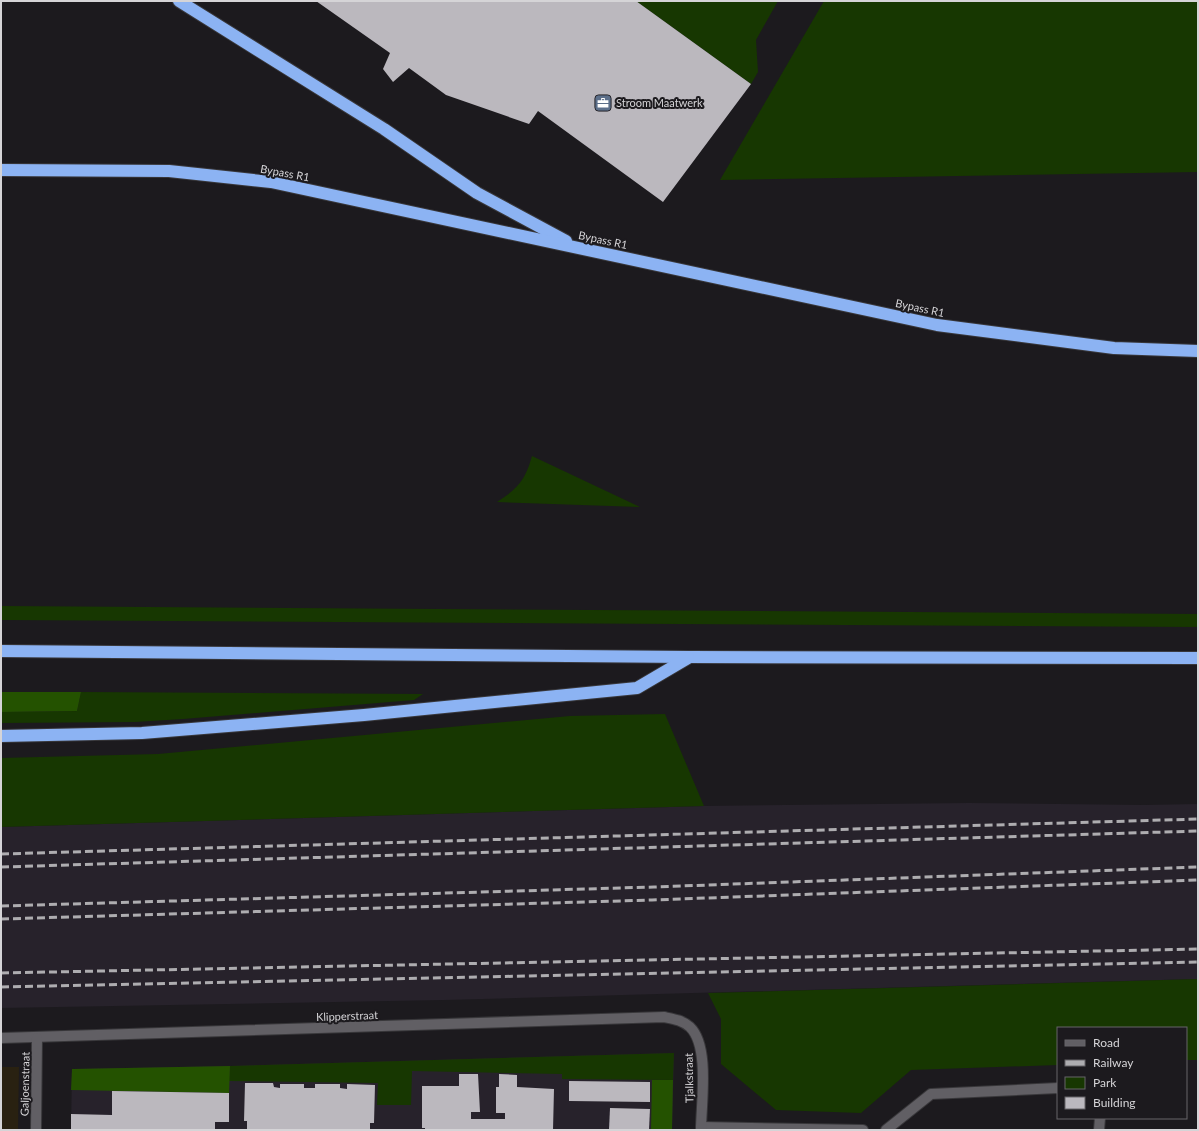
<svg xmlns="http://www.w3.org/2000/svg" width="1199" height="1131" font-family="Lato,sans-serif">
  <rect width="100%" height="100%" fill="#1c1a1e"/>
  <g fill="#27222b">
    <path d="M969 803 1144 805 1198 804V979L444 1000 1 1008V827L704 806Z"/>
    <path d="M674 1053 672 1130H71L72 1069 230 1066Z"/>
  </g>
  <path fill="#292111" d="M1 1067H19L18 1130H1Z"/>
  <g fill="#173701">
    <path d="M636 1H778L756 40 758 72 751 84Z"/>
    <path d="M824 1H1198V172L720 180Z"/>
    <path d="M532 456 640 507 497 502C518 488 525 481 532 456Z"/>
    <path d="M1 606 1198 614V627L1 620Z"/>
    <path d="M81 692 423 694 414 700 183 719 135 722 1 723V712L77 711Z"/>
    <path d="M665 714 704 806 1 827V758L158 754 570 716Z"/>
    <path d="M1198 979V1060H1186V1028H1058V1065L911 1070 861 1113 776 1110 721 1064V1019L708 993Z"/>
    <path d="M674 1053 673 1080 562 1079V1074L412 1071 411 1105H377L378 1083 229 1081 230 1066Z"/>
  </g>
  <g fill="#245200">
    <path d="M1 692H81L77 711 1 712Z"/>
    <path d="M230 1066 229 1093 71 1090 72 1069Z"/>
    <path d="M652 1080H673L672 1130H651Z"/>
  </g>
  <g fill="#bbb8be">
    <path d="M316 1H636L751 84 663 202 538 111 529 124 446 95 409 68 393 82 383 69 390 53Z"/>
    <path d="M459 1074H478L480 1112H471V1119H505V1113H496V1087H499V1074L517 1075V1087L554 1089 553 1130H425V1128H422V1086H459Z"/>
    <path d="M569 1081 650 1082V1102L569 1101Z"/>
    <path d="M245 1083H273L274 1087 280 1088V1084H304V1088H315V1084H340V1088L347 1089V1084L375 1085 374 1123H370V1130H247V1121H244Z"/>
    <path d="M112 1091 229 1093V1122H215V1130H71V1114L112 1115Z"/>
    <path d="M610 1108 650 1109 649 1130H609Z"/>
  </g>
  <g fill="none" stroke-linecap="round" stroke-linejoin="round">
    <g stroke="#38373a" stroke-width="12">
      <g id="lane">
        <path d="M701 1127 863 1130"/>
        <path d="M886 1130 931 1094 1058 1088"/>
        <path d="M1099 1130 1100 1118"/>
      </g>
    </g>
    <g stroke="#38373a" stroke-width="12">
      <g id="street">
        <path d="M1 1038 664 1017C674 1019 682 1020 690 1027 710 1046 701 1104 701 1130"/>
        <path d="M36 1130 37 1038"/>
      </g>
    </g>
    <g stroke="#38373a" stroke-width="14">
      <g id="highway">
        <path d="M179 1 384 129 477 193 566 241"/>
        <path d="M1 170 169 171 271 182 937 325 1114 348 1198 351"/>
        <path d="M1 651 689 657 1198 658"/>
        <path d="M1 736 142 733 364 715 637 688 688 658"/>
      </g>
    </g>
    <use href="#lane" stroke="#615f64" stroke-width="10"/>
    <use href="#street" stroke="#615f64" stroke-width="10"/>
    <use href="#highway" stroke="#8cb3f3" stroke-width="12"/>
    <g stroke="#aeadb0" stroke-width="3" stroke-dasharray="8 4" stroke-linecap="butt">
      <path d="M1 854 1198 819"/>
      <path d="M1 867 1198 831"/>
      <path d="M1 906 654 887 1198 867"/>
      <path d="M1 919 652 900 1198 880"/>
      <path d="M1 973 1198 949"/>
      <path d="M1 987 1198 962"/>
    </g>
  </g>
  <defs>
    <g id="office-square" transform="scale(0.9)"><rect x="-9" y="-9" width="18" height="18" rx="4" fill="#5c6f8a" stroke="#1c1a1e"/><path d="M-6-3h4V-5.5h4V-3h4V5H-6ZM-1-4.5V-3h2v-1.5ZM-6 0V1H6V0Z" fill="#fff"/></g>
  </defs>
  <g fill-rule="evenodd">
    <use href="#office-square" x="603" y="103"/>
  </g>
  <g text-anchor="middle" stroke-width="4" stroke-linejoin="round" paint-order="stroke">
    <g font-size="11" fill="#d5d4d7" stroke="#1c1a1e" text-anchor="start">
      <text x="616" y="107">Stroom Maatwerk</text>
    </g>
    <g font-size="11" fill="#d5d4d7" stroke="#1c1a1e">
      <text transform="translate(285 173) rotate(10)" y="4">Bypass R1</text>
      <text transform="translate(603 240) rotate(12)" y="4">Bypass R1</text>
      <text transform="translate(920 308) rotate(12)" y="4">Bypass R1</text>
      <text transform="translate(347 1016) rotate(-2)" y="4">Klipperstraat</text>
      <text transform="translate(689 1078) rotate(-91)" y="4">Tjalkstraat</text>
      <text transform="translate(25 1084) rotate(-89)" y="4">Galjoenstraat</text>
    </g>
  </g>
  <rect width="1199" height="1131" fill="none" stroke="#d5d4d7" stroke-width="4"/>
  <rect x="1057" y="1027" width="130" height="92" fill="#1c1a1e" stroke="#666468"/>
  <rect x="1065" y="1040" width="20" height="6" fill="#615f64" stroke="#666468"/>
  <text x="1093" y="1047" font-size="12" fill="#d5d4d7">Road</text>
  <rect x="1065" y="1060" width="20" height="6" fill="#aeadb0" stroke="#666468"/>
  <text x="1093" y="1067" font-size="12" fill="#d5d4d7">Railway</text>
  <rect x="1065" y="1077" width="20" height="12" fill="#173701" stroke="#666468"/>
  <text x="1093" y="1087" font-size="12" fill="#d5d4d7">Park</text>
  <rect x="1065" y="1097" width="20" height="12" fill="#bbb8be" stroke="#666468"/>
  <text x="1093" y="1107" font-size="12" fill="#d5d4d7">Building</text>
</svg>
